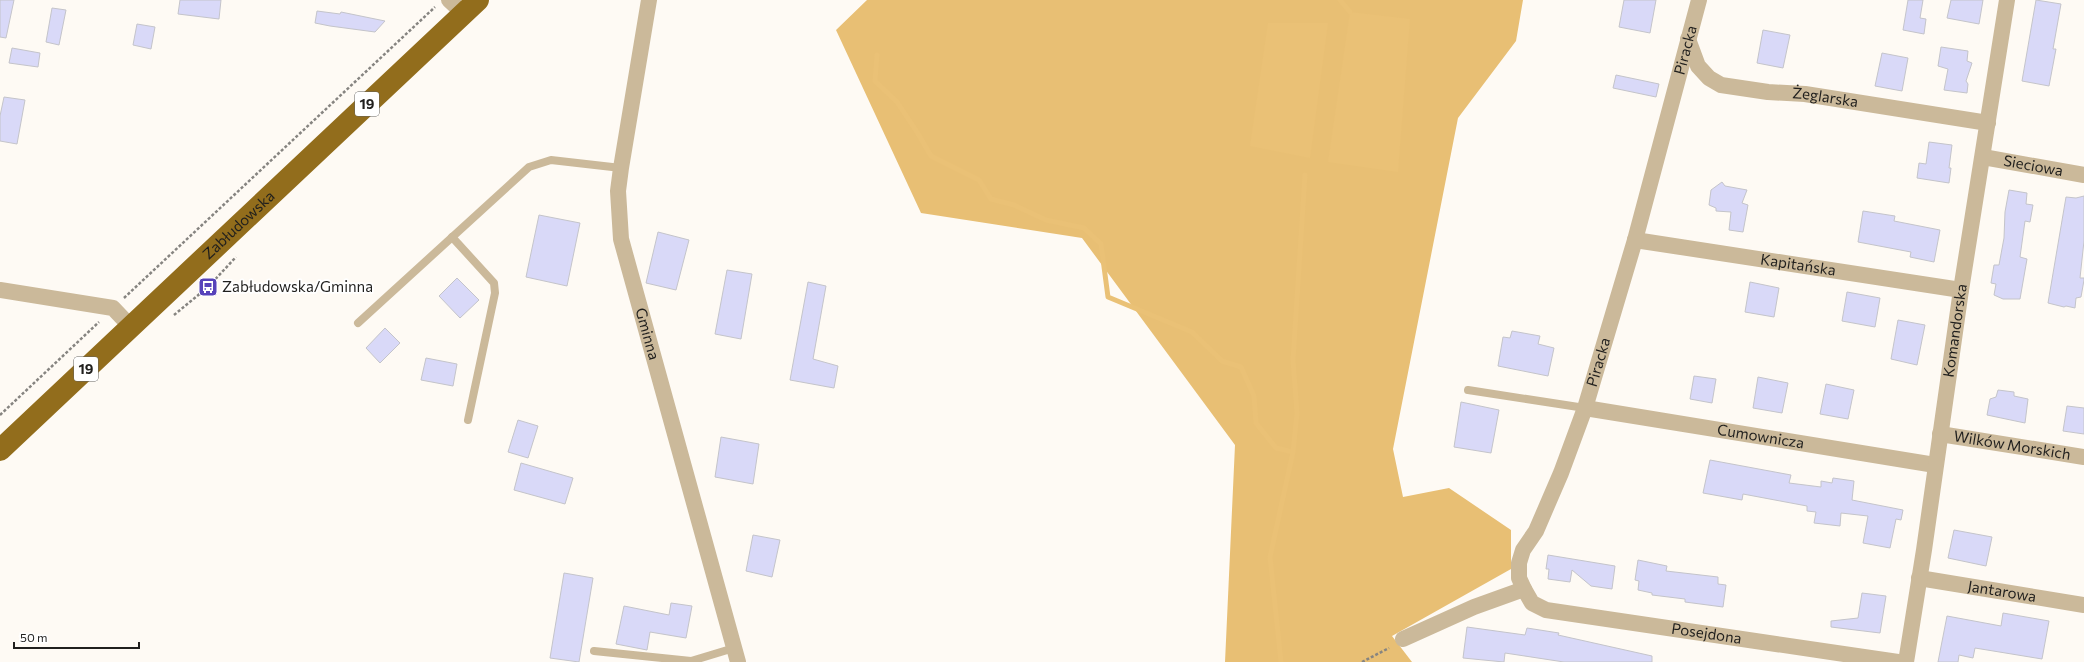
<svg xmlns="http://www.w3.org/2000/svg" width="2084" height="662" font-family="Commissioner,sans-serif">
  <rect width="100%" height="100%" fill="#fefaf4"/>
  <path fill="#e8bf74" d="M867 0H1523L1516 41 1458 118 1393 449 1403 497 1449 488 1511 530V569L1392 636 1412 662H1225L1235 445 1082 238 921 213 836 30Z"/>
  <g fill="#eac176">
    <path d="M1350 12 1410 19 1398 172 1328 162Z"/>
    <path d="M1268 23H1328L1310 158 1250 146Z"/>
  </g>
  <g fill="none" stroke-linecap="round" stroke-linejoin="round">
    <g stroke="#eac176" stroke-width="5">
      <path d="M1340 0 1350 12"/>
      <path d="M877 55 875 81 897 102 917 132 931 156 979 180 991 199 1014 205 1046 220 1084 228 1101 244 1108 297 1192 332 1222 361 1241 367 1254 396 1256 423 1276 448 1293 452"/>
      <path d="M1281 662 1270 557 1293 452 1297 413 1293 360 1305 175"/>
    </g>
  </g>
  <g fill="#d9d9f8" stroke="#c4c4ca">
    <path d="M0 0H14L6 38 0 37Z"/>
    <path d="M180 0H221L219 19 178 14Z"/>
    <path d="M1624 0H1656L1650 33 1619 27Z"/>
    <path d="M1908 0H1923L1920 18 1926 19 1924 34 1903 30Z"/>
    <path d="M1951 0H1983L1979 24 1947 18Z"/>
    <path d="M2036 0 2061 4 2053 49H2056L2049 86 2022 81Z"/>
    <path d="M52 8 66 10 59 45 46 42Z"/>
    <path d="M317 11 340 14 341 12 385 21 375 32 330 26 315 23Z"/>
    <path d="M137 24 155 27 151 49 133 45Z"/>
    <path d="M1763 30 1790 35 1783 68 1757 63Z"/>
    <path d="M1941 47 1968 51 1967 61 1972 63 1966 81 1968 84 1967 93 1944 90 1948 69 1938 66Z"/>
    <path d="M12 48 40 53 38 67 9 63Z"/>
    <path d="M1882 53 1908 58 1902 91 1875 86Z"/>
    <path d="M1616 75 1659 84 1656 97 1613 88Z"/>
    <path d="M4 97 25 100 17 144 0 141V116Z"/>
    <path d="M1929 142 1952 145 1949 168H1951L1949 183 1917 178 1919 163 1926 164Z"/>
    <path d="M1722 182 1725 186 1747 190 1742 203 1748 205 1743 232 1729 230 1731 212 1716 211V208L1709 205 1711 190Z"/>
    <path d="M2009 190 2027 193 2026 204 2033 205 2030 222 2025 221 2020 257 2027 259 2020 299H2003L1994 295 1996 284 1991 283 1994 265H1999L2004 238 2005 212Z"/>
    <path d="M2084 196V241L2080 278H2084V280L2081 297 2076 298 2075 308 2066 306 2064 307 2048 303 2066 197 2076 198Z"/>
    <path d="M1863 211 1895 216 1894 221 1940 230 1934 262 1910 257 1911 252 1858 242Z"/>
    <path d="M539 215 580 223 567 286 526 277Z"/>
    <path d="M658 232 689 240 676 290 646 283Z"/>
    <path d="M727 270 752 274 741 339 715 334Z"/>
    <path d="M457 278 479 300 460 318 439 296Z"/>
    <path d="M808 282 826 286 813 359 838 366 834 388 790 380Z"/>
    <path d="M1750 282 1779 288 1774 317 1745 312Z"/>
    <path d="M1847 292 1880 298 1875 327 1842 321Z"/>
    <path d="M1898 320 1925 325 1917 365 1891 359Z"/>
    <path d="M385 328 400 343 380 363 366 348Z"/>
    <path d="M1512 331 1540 336 1538 344 1554 348 1548 376 1498 366 1503 337 1510 338Z"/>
    <path d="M426 358 457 364 453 386 421 380Z"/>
    <path d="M1694 376 1716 379 1712 403 1690 399Z"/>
    <path d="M1758 377 1788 383 1782 413 1753 408Z"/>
    <path d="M1826 384 1854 390 1848 419 1820 414Z"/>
    <path d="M1998 390 2014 392V396L2028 399 2025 423 1987 415 1990 399 1996 397Z"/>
    <path d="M1461 402 1499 410 1491 453 1454 447Z"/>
    <path d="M2067 406 2084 408V434L2063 431Z"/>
    <path d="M518 420 538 426 528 458 508 452Z"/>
    <path d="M721 437 759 444 753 484 715 477Z"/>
    <path d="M1710 460 1791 475 1789 483 1821 487V481L1832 483 1833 478 1854 481 1852 500 1903 510 1901 520 1896 519 1890 548 1863 543 1868 516 1841 513 1840 526 1814 523 1816 512 1807 511V506L1743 494 1742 500 1703 493Z"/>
    <path d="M521 463 573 478 565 504 514 490Z"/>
    <path d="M1954 530 1992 537 1986 566 1948 558Z"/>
    <path d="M753 535 780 540 772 577 746 571Z"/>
    <path d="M1548 555 1615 566 1612 589 1591 586 1572 570 1570 582 1548 579 1549 569H1546Z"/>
    <path d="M1638 560 1667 566 1666 571 1718 577V584L1726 585 1723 607 1685 602V599L1652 595V593L1638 590 1639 581 1635 580Z"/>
    <path d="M564 573 593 578 579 662 550 658Z"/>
    <path d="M1862 593 1886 596 1880 633 1831 627V621L1858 618Z"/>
    <path d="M671 603 692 606 686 638 650 632 647 650 616 644 624 606 669 615Z"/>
    <path d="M2003 613 2049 621 2042 659 1975 648 1973 658 1959 655 1958 662H1938L1947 616 2001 626Z"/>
    <path d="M1467 627 1525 635 1527 628 1559 633 1558 635 1652 656V662H1564L1505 653 1504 662 1463 658Z"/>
  </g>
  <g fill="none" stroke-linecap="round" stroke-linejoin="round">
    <g stroke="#868480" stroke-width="2.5" stroke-dasharray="3 2" stroke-linecap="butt">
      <path d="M124 298 435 7"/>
      <path d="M174 315 208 287 236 257"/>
      <path d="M0 415 99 322"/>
      <path d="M1362 662 1389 648"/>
    </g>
    <g stroke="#cbb99a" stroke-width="8">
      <path d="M452 237 494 283 495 293 468 420"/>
      <path d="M358 323 529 167 551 160 621 168"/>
      <path d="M1468 390 1585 408"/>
      <path d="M594 651 691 661 734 648"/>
    </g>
    <g stroke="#cbb99a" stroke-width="16">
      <path d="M449 0 464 14"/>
      <path id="s1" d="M649 0 621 168 618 191 621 239 738 662"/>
      <path id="s2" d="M1688 39 1698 66 1709 78 1721 85 1768 92 1805 94 1988 123"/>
      <path id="s3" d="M1983 157 2084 175"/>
      <path id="s4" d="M1635 240 1961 290"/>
      <path d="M0 290 113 308 131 327"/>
      <path id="s5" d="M1585 408 1935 465"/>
      <path id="s6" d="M1940 434 2084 457"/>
      <path id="s7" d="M1919 578 2084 605"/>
      <path id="s8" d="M1524 589 1532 603 1546 610 1898 662"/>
      <path id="s9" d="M1403 639 1474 607 1524 589 1519 578V563L1523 550 1536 531 1561 473 1585 408 1635 240 1699 0"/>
      <path id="s10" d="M1906 662 1924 550 1961 290 2007 0"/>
    </g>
    <path stroke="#926d1c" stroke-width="22" id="s11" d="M0 450 478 0"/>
  </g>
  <defs>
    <g id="bus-square" transform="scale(1)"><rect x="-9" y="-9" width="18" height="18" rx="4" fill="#5742ba" stroke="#fff"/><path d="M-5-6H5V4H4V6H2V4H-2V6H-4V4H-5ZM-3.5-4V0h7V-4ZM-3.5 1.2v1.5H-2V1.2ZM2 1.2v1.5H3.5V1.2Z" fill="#fff"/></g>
  </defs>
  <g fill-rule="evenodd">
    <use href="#bus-square" x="208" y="287"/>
  </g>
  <g text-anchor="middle" stroke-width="3.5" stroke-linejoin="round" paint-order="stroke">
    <g fill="#fff" stroke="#636261" stroke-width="1">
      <rect x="355" y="92" width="24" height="24" rx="3"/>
      <rect x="74" y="357" width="24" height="24" rx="3"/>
    </g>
    <g font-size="14" font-weight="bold" fill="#201f1d">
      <text x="367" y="109">19</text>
      <text x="86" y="374">19</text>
    </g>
    <g font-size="15" fill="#201f1d" stroke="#fff">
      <text dy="5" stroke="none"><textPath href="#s9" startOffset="699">Piracka</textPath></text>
      <text dy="5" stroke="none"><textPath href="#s2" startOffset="164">Żeglarska</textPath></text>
      <text dy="5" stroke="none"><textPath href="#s3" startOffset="51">Sieciowa</textPath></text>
      <text dy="5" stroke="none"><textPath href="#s11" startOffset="328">Zabłudowska</textPath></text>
      <text dy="5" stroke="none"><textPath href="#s4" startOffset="165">Kapitańska</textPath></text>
      <text dy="5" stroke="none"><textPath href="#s10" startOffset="335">Komandorska</textPath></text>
      <text dy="5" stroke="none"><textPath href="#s1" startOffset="340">Gminna</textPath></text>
      <text dy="5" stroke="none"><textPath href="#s9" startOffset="375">Piracka</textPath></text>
      <text dy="5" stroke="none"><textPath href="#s5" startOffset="178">Cumownicza</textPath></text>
      <text dy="5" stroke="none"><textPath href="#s6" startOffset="73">Wilków Morskich</textPath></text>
      <text dy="5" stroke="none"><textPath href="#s7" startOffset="84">Jantarowa</textPath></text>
      <text dy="5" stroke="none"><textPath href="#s8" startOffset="194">Posejdona</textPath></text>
    </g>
    <g font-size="15" fill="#201f1d" stroke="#fff" text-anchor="start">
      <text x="222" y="292">Zabłudowska/Gminna</text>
    </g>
  </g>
  <path d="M14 642v6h125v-6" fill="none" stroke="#201f1d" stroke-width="2"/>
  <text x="20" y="642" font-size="12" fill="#201f1d" stroke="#ffffff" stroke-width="3" paint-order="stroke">50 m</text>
</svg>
